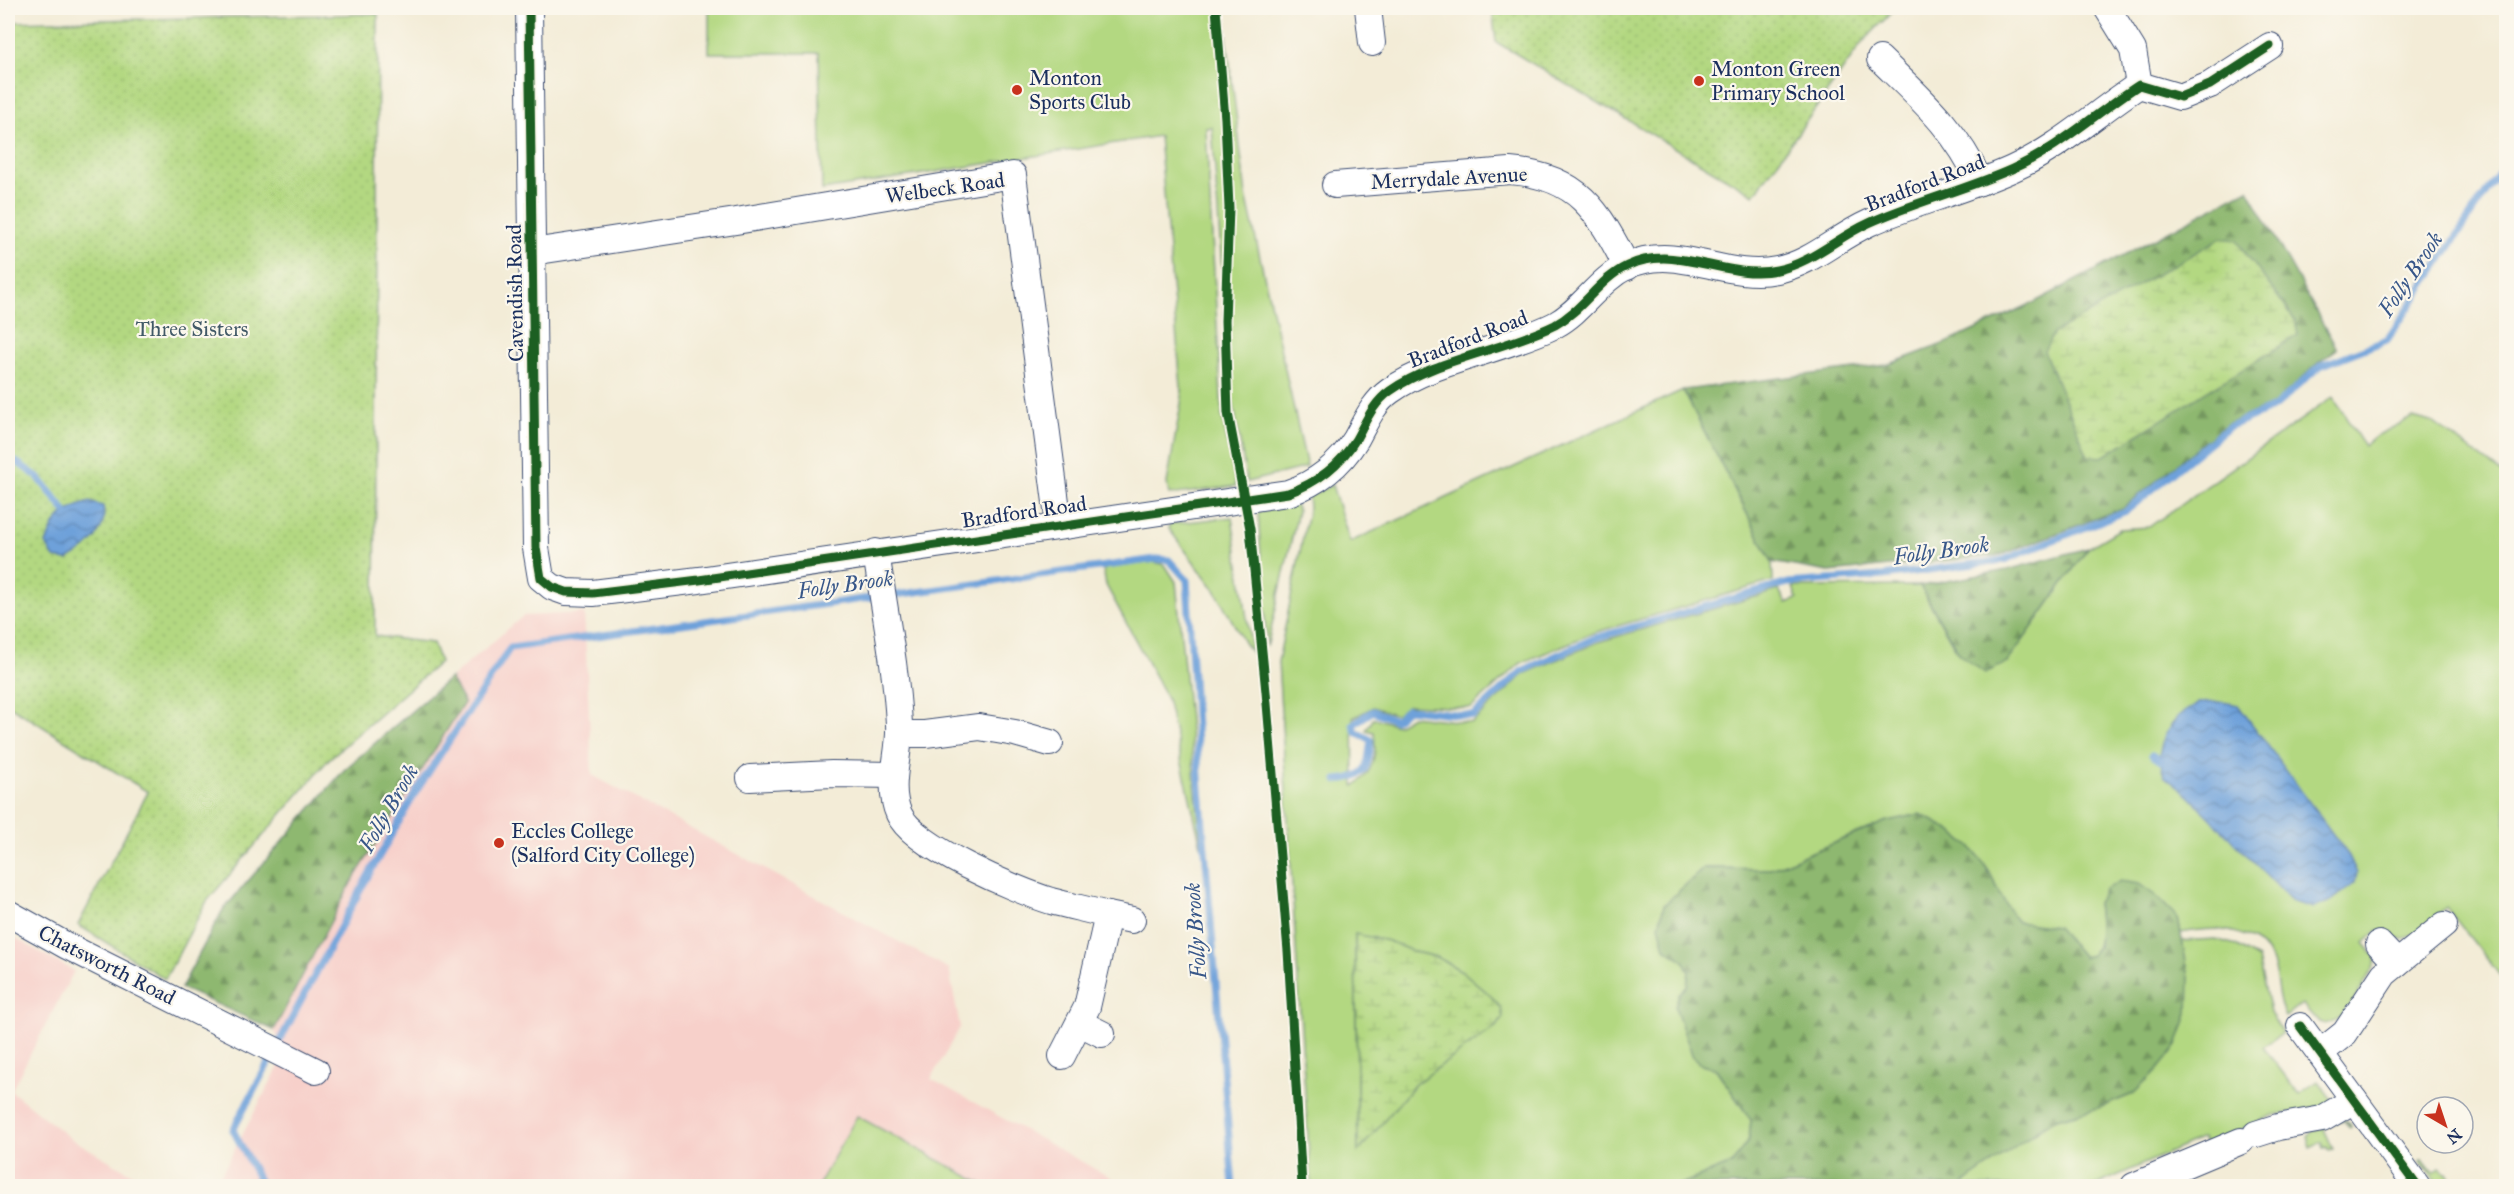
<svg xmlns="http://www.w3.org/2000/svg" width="2514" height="1194" font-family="'IM FELL Great Primer',serif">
  <defs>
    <pattern id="forest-firs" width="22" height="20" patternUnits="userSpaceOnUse" patternTransform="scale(1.5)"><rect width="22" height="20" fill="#8eb86f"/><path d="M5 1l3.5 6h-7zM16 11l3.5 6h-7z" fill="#73965e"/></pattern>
    <pattern id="wetland-marsh" width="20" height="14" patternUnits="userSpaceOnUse" patternTransform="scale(1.5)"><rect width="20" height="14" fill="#b3d881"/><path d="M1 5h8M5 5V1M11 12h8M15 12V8" fill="none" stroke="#99ba72"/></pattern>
    <pattern id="park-dots" width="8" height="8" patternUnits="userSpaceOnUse" patternTransform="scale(1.5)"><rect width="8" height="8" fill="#b3d881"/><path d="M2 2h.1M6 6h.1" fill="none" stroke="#99ba72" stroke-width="1.8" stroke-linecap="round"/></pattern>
    <pattern id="water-waves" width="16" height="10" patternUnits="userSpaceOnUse" patternTransform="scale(1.5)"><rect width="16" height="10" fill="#6ea1da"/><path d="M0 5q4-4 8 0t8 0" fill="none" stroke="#5a84b4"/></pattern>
  </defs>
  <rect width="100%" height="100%" fill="#fbf7ec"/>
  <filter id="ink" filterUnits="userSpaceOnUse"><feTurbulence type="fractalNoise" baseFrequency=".0167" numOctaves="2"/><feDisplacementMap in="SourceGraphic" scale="12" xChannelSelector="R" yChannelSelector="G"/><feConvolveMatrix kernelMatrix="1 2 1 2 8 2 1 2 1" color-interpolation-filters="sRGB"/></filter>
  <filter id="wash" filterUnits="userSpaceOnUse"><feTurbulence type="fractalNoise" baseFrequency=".008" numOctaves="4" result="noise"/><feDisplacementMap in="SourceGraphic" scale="24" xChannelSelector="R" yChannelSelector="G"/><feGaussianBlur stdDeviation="1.35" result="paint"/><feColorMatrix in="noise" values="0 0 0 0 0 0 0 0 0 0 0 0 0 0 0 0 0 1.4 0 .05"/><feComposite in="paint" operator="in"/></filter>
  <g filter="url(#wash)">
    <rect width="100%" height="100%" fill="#f3ecd7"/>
    <g fill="#f7d0ca">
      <path d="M584 613 592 775 949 969 960 1027 931 1079 1126 1186H215L285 1055 274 1030 181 988 223 910 344 770 523 616Z"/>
      <path d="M8 934 74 971 11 1091 70 1138 153 1186H8Z"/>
    </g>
    <g fill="#b3d881" stroke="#678470" stroke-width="1.5" fill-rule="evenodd">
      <path d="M709 8H1223L1246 195 1307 467 1247 482 1230 384 1212 127 1206 128 1222 416 1236 486 1169 495 1167 483 1182 398 1159 136 822 190 819 53H709Z"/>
      <path d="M1683 390 1772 562 1773 581 1593 633 1521 663 1471 708 1408 705 1396 715 1373 707 1353 718 1354 786C1374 773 1377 754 1374 732L1366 730 1374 718 1397 725 1412 716 1472 723 1524 674 1598 642 1779 590 1786 603 1797 599 1793 587 1920 586 1959 655 2007 663 2088 548 2120 529 2149 527 2333 397 2364 446 2378 435 2413 417 2434 423 2506 476V983L2446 907C2425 925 2406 953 2378 930L2364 943 2375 956V963C2366 981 2342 1030 2319 1023L2302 1004 2285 1017C2275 997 2279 972 2268 953 2265 947 2259 944 2254 941 2231 926 2207 928 2181 933L2178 918 2097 903C2099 920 2103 941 2092 955L2083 957 2067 938 2035 925 2018 922 2007 909 1989 873 1887 821 1771 869 1704 868 1664 905 1665 948 1684 961 1689 972 1687 986 1679 994 1675 1007 1693 1056 1702 1065 1716 1069 1751 1120 1749 1139 1732 1164 1676 1186H1311L1278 662 1309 507 1308 497 1332 485 1350 542ZM1355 935 1388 941 1414 952 1437 957 1462 971 1490 995 1501 1008 1498 1025 1415 1084 1358 1151Z"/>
      <path d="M1295 504 1298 511 1267 647 1258 512Z"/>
      <path d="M1232 517 1252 652 1245 644 1215 590 1169 529V524Z"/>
      <path d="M1154 562 1165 565 1176 582 1201 846 1167 699 1106 585 1103 569Z"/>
      <path d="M2215 939 2236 945 2258 959 2270 1012 2282 1033 2263 1047 2299 1094 2318 1081 2333 1101 2317 1108 2274 1115 2205 1145 2202 1138 2094 1186H1960L2053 1120 2101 1107 2133 1094 2189 978 2182 941Z"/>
      <path d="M857 1116 986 1186H818Z"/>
      <path d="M2345 1119 2351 1127 2349 1128 2344 1120 2324 1129 2333 1149 2329 1150 2327 1147 2324 1148 2322 1142 2311 1147 2308 1136 2311 1132Z"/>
      <path d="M2422 1159 2433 1173 2440 1168 2445 1174 2447 1173 2454 1186H2439L2420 1161Z"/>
    </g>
    <g fill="url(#forest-firs)" stroke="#547466" stroke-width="1.5">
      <path d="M2248 189 2337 349 2318 363 2274 404 2227 424 2123 508 2001 555 1829 572 1772 562 1683 390 1887 365 1951 341 2035 302Z"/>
      <path d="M2088 548 2007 663 1985 673 1960 655 1920 586 2007 570Z"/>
      <path d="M450 678 464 703 351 883 274 1030 181 988 223 910 344 770Z"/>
      <path d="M1920 814C1951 829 1972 843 1990 873 1999 890 2005 907 2018 922L2057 927 2083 957 2092 955 2098 947 2099 922 2097 903 2105 889 2120 881 2139 884 2156 896 2178 918 2189 978 2188 1014 2177 1046 2156 1072 2133 1094 2101 1107 2053 1120 1960 1186H1676L1732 1164 1749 1139 1751 1120 1716 1069 1702 1065 1693 1057 1675 1007 1679 994 1687 986 1689 972 1684 961 1665 948 1659 925 1664 905 1704 868 1771 869 1887 821Z"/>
    </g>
    <g fill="url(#wetland-marsh)" stroke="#678470" stroke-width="1.5">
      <path d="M2221 238 2236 240 2295 320 2298 335 2102 457 2088 456 2044 351 2054 333Z"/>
      <path d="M1355 934 1388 941 1414 952 1436 957 1462 971 1490 995 1501 1008 1503 1017 1498 1025 1415 1084 1358 1152Z"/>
    </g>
    <g fill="url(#park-dots)" stroke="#678470" stroke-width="1.5">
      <path d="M1492 8H1896L1862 43 1754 195 1496 42Z"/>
      <path d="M378 14 375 636 433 643 440 662 329 759 207 901 165 979 78 925 148 792 8 705V22Z"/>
    </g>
    <g fill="url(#water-waves)" stroke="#44689c" stroke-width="1.5">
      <path d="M89 502 103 506C108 532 88 549 67 560L54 558 46 544C55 516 63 511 89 502Z"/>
      <path d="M2223 702 2238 705 2349 856 2357 873 2355 883 2331 901 2314 908 2293 902 2189 796 2164 776 2159 755 2165 734 2178 716 2198 703Z"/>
    </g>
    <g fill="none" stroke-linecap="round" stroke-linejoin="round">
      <g stroke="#6ea1da" stroke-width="7">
        <path d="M8 456 38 477 65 511"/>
        <path d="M888 596 1156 559 1169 560 1187 580 1199 777 1233 1186"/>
        <path d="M2152 755 2161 761"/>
        <path d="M1337 780C1368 777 1367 769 1371 740L1356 732 1353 724 1373 711 1395 720 1407 709 1473 716 1522 671 1595 638 1788 583 1883 576 2004 560 2126 511 2228 427 2274 407 2320 366 2387 340 2506 163"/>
        <path d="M277 1046 363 885 417 790 510 648 877 597"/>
        <path d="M262 1186 233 1130 272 1056"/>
      </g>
    </g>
  </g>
  <g filter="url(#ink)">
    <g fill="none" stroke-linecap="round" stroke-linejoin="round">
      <g stroke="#3b4b70" stroke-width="28">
        <g id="minor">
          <path d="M529 8 536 548 541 578 552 587 566 592 593 593 699 580 1288 493C1317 483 1340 465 1356 439 1366 421 1373 403 1390 391 1433 360 1505 350 1555 325 1583 310 1598 280 1627 266 1677 242 1725 281 1777 270 1812 263 1836 238 1869 223 1915 202 1965 190 2012 169 2059 148 2096 113 2139 85L2180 97 2210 85 2270 46"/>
          <path d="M1368 8 1372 43"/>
          <path d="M2107 8 2133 50 2139 85"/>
          <path d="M1880 59C1922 100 1955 128 1980 182"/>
          <path d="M1335 185 1510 171C1578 176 1598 210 1627 267"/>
          <path d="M532 252 736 221 1013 175 1059 525"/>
          <path d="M876 552C884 609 896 666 899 724 901 754 886 785 899 814 913 847 1016 890 1051 901 1070 906 1089 910 1108 915L1087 1007 1062 1056"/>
          <path d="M899 734H925L979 727 1015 733 1050 743"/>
          <path d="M750 778 832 774 894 775"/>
          <path d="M8 913 67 946 316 1071"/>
          <path d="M1108 915 1132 920"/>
          <path d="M2379 944 2397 963"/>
          <path d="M1080 1023 1102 1034"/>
          <path d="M2300 1026 2417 1186"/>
          <path d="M2320 1053 2345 1033 2384 974 2444 925"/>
          <path d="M2256 1134 2278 1127 2322 1119 2354 1100"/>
          <path d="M2134 1186 2241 1141"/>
        </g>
      </g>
      <use href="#minor" stroke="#fff" stroke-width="26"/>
      <g stroke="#fbf7ec" stroke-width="13">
        <g id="cycleway">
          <path d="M529 8 536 548 541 578 552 587 566 592 593 593 699 580 1288 493C1317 483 1340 465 1356 439 1366 421 1373 403 1390 391 1433 360 1505 350 1555 325 1583 310 1598 280 1627 266 1677 242 1725 281 1777 270 1812 263 1836 238 1869 223 1915 202 1965 190 2012 169 2059 148 2096 113 2139 85L2180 97 2210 85 2270 46"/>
          <path d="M1216 8 1225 119 1229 208 1225 321 1228 413 1250 529 1266 692 1288 951 1302 1186"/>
          <path d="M2300 1026 2417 1186"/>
        </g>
      </g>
      <use href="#cycleway" stroke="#1b5e20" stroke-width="9"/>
    </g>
  </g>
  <g fill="#c8321e" stroke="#fbf7ec" stroke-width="2">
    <circle cx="1699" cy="81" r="6"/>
    <circle cx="1017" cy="90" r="6"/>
    <circle cx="499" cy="843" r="6"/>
  </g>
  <g text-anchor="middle" stroke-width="4.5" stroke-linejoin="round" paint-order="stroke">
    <g font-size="21" fill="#1b2f5e" stroke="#fbf7ec" text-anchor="start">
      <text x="1711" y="76">Monton Green<tspan x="1711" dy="24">Primary School</tspan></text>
      <text x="1029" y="85">Monton<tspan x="1029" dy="24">Sports Club</tspan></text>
      <text x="511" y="838">Eccles College<tspan x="511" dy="24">(Salford City College)</tspan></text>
    </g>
    <g font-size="21" fill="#1b2f5e" stroke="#fbf7ec">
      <text transform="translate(1449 178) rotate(-3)" y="7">Merrydale Avenue</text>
      <text transform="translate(1925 183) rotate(-21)" y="7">Bradford Road</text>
      <text transform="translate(945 188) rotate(-8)" y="7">Welbeck Road</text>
      <text transform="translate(515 293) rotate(-91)" y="7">Cavendish Road</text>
      <text transform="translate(1468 339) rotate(-21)" y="7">Bradford Road</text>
      <text transform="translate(1024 512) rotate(-8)" y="7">Bradford Road</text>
      <text transform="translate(107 965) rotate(27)" y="7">Chatsworth Road</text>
    </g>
    <g font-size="21" fill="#415967" stroke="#fbf7ec">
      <text x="192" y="336">Three Sisters</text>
    </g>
    <g font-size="22" font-style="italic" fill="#385789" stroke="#fbf7ec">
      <text transform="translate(2410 274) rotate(-56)" y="8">Folly Brook</text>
      <text transform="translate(1941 550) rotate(-8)" y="8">Folly Brook</text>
      <text transform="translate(845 584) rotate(-8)" y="8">Folly Brook</text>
      <text transform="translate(388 808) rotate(-60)" y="8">Folly Brook</text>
      <text transform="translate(1195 931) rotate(-94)" y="8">Folly Brook</text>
    </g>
  </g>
  <rect width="2514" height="1194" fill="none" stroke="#fbf7ec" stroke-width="30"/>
  <g transform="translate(2445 1125) rotate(141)"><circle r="28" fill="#fbf7ec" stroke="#a1a7b3" stroke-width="1.5"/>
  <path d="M0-4.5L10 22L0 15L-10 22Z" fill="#c8321e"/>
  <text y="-9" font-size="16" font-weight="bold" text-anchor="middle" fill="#1b2f5e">N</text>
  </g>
</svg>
